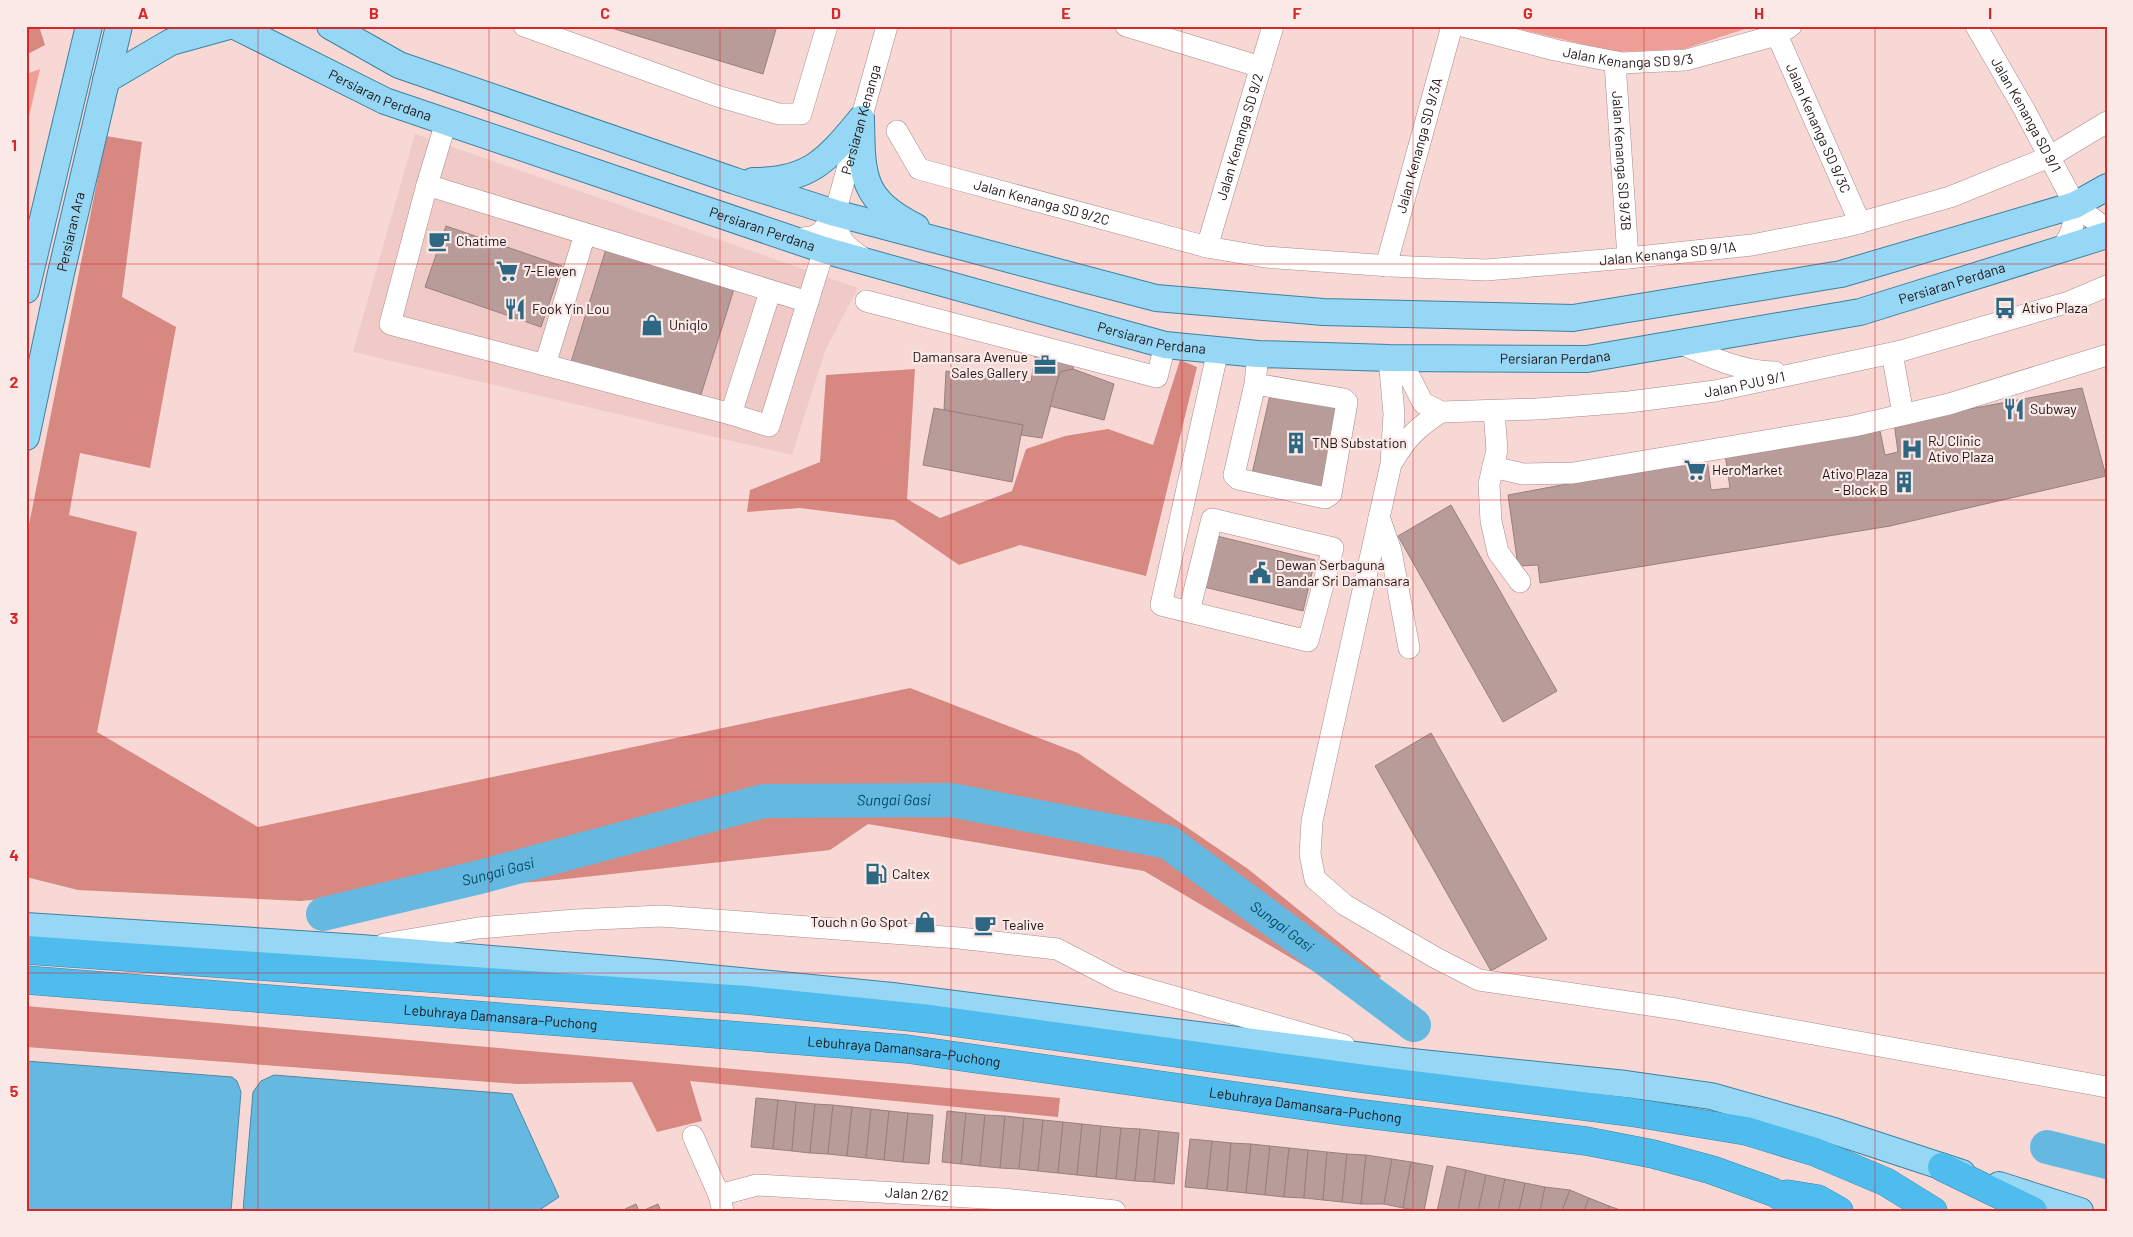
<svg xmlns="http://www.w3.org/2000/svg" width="2133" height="1237" font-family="Barlow,sans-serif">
  <rect width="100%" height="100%" fill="#f7d8d5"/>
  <path fill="#f0cac6" d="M415 134 858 288 825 351 792 455 353 352Z"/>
  <g fill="#ef9e97">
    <path d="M1506 26H1754L1684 49 1615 52Z"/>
    <path d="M40 69 26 129V74Z"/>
  </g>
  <g fill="#d78881">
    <path d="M26 26H39L45 45 26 55Z"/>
    <path d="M106 136 142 142 122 297 176 327 150 468 80 453 69 515 137 532 97 732 258 827 910 688 1078 753 1248 869 1381 976 1362 1000 1144 871 868 824 830 850 557 880 300 901 78 890 26 877V540Z"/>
    <path d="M1180 360 1197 367 1146 576 1020 545 959 565 894 520 800 508 747 512 750 490 820 462 826 375 915 369 907 499 940 518 1012 491 1026 449 1065 436 1108 429 1153 445Z"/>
    <path d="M26 1006 1060 1098 1058 1117 690 1081 702 1121 657 1132 632 1082 518 1084 26 1047Z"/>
  </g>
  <g fill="#65b9e0" stroke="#5088a3">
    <path d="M26 1061 232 1077 237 1081 241 1092 231 1211H26Z"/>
    <path d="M274 1075 512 1094 559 1197 538 1211H243L253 1092 261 1081Z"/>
  </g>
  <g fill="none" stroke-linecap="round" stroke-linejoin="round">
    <g stroke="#65b9e0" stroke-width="34">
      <path id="s1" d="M323 914 476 878 764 801 951 800 1168 842 1414 1025"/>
      <path d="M2047 1147 2107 1162"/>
    </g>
  </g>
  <g fill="#b89c99" stroke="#9b7f7d">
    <path d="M605 26H777L763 74Z"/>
    <path d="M446 226 562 266 541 327 425 287Z"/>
    <path d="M606 249 734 289 699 401 571 362Z"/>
    <path d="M1035 356 1073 361V369L1060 372 1042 438 1021 435 1023 425 944 410 946 371 1031 382Z"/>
    <path d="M1073 369 1114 384 1104 420 1050 406 1060 372Z"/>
    <path d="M2082 388 2106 476 1890 526 1540 583 1538 565 1518 566 1508 495 1707 458 1711 490 1730 488 1725 454 1879 426 1885 455 1898 452 1894 423Z"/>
    <path d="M1271 391 1342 408 1321 492 1251 478Z"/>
    <path d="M934 408 1023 425 1012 482 923 465Z"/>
    <path d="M1451 505 1557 691 1503 722 1398 536Z"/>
    <path d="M1217 536 1315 560 1303 611 1204 587Z"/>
    <path d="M1431 733 1547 939 1491 971 1375 766Z"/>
    <path d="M756 1098 778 1100 773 1149 751 1147Z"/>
    <path d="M778 1100 796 1102 792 1151 773 1149Z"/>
    <path d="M796 1102 815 1104 810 1153 792 1151Z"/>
    <path d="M815 1104 833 1105 828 1154 810 1153Z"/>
    <path d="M833 1105 852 1107 847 1156 828 1154Z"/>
    <path d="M852 1107 871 1109 866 1158 847 1156Z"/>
    <path d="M871 1109 889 1111 884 1160 866 1158Z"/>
    <path d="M889 1111 908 1113 903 1162 884 1160Z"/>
    <path d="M947 1111 966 1113 961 1164 942 1162Z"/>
    <path d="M908 1113 933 1115 929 1164 903 1162Z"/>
    <path d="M966 1113 985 1115 980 1166 961 1164Z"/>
    <path d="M985 1115 1005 1116 1000 1168 980 1166Z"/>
    <path d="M1005 1116 1024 1118 1019 1169 1000 1168Z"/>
    <path d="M1024 1118 1043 1120 1038 1171 1019 1169Z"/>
    <path d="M1043 1120 1063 1122 1058 1173 1038 1171Z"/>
    <path d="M1063 1122 1082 1124 1077 1175 1058 1173Z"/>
    <path d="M1082 1124 1101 1126 1096 1177 1077 1175Z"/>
    <path d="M1101 1126 1121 1128 1116 1179 1096 1177Z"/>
    <path d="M1121 1128 1140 1129 1135 1181 1116 1179Z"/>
    <path d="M1140 1129 1159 1131 1154 1182 1135 1181Z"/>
    <path d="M1159 1131 1179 1133 1174 1184 1154 1182Z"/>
    <path d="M1190 1139 1212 1141 1207 1189 1185 1187Z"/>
    <path d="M1212 1141 1231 1143 1227 1191 1207 1189Z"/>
    <path d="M1231 1143 1251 1144 1246 1193 1227 1191Z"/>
    <path d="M1251 1144 1270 1146 1265 1195 1246 1193Z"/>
    <path d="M1270 1146 1289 1148 1284 1197 1265 1195Z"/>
    <path d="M1289 1148 1308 1150 1304 1198 1284 1197Z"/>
    <path d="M1308 1150 1327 1152 1323 1200 1304 1198Z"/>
    <path d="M1327 1152 1347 1154 1342 1202 1323 1200Z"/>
    <path d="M1347 1154 1366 1155 1361 1204 1342 1202Z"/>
    <path d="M1366 1155 1392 1159 1384 1204H1361Z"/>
    <path d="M1392 1159 1411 1162 1403 1208 1384 1204Z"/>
    <path d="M1411 1162 1433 1166 1424 1211 1403 1208Z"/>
    <path d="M1447 1166 1466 1170 1458 1211H1437Z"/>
    <path d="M1466 1170 1486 1175 1478 1211H1458Z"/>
    <path d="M1486 1175 1505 1179 1498 1211H1478Z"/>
    <path d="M1505 1179 1525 1183 1519 1211H1498Z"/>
    <path d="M1525 1183 1545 1187 1540 1211H1519Z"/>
    <path d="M1545 1187 1570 1190 1562 1211H1540Z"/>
    <path d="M1570 1190 1589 1198 1584 1211H1562Z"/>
    <path d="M1589 1198 1609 1206 1607 1211H1584Z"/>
    <path d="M636 1204 639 1211H625V1209Z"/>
    <path d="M658 1204 661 1211H642Z"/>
    <path d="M1609 1206 1623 1211H1607Z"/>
  </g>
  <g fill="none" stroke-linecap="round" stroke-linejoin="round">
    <g stroke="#a78c89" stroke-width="22">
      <g id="minor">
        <path d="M524 26 717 96 779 114H801L827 26"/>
        <path d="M1126 26 1261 67"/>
        <path id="s2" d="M1463 26 1555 50 1622 63 1686 60 1777 35 1791 26"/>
        <path id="s3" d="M1976 26 2024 109 2075 205 2101 225 2107 226"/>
        <path id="s4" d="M1777 35 1860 223"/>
        <path id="s5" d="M1615 62 1628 258"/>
        <path d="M446 122 427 185 390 324 731 414"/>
        <path id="s6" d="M897 131 919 169 1207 247 1265 257 1390 266 1486 270 1628 258 1752 245 1848 226 1950 197 2049 157 2107 122"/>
        <path d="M427 185 808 302"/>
        <path d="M835 213C839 241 843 245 866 260"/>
        <path id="s7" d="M792 239C818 238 821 236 835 213L887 26"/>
        <path id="s8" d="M1207 247 1273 26"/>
        <path d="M2060 251C2071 236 2075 224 2075 205"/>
        <path id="s9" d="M1386 266 1452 26"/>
        <path d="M770 292 731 414 769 426 824 250"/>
        <path d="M866 301 1157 377 1165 345"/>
        <path d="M1680 343C1710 357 1742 372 1775 372"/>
        <path d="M1892 353 1903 414"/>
        <path d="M1389 358 1394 414 1391 464 1312 821 1310 854 1315 879 1345 905 1436 958 1479 980 1676 1009 2107 1087"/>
        <path id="s10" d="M1400 358 1423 403 1441 412 1537 409 1629 402 1715 391 1901 351 2069 302 2107 286"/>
        <path d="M545 365 585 234"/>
        <path d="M1255 384 1344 399 1347 402 1331 494 1325 498 1238 479 1234 475 1255 384 1258 354"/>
        <path d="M1494 411 1497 450 1489 484 1491 521 1498 552 1520 582"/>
        <path d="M1393 461C1407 437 1418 427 1441 412"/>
        <path d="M1493 467 1523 474 1573 473 1854 426 1949 404 2107 355"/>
        <path d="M1379 517 1391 551 1409 648"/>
        <path d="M1189 612 1212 519 1333 548 1308 641 1161 605 1218 350"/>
        <path d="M384 944 478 928 575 920 661 916 959 938 1057 949 1119 981 1344 1045"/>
        <path d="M693 1136 719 1195"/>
        <path id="s11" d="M723 1211 719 1195 757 1185 1003 1199 1115 1211"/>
      </g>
    </g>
    <g stroke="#3e82a1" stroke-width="28">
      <g id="major">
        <path id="s12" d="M235 26 385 101 824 250 1165 345 1258 354 1389 358 1587 359 1860 312 2107 235"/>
        <path d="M330 26 399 65 735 181 835 213 1156 298 1323 312 1573 318 1841 274 2075 205 2107 187"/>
        <path d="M106 80 171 42 229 26"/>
        <path d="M861 119C862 177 861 199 916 227"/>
        <path d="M753 181C810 181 827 160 861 119"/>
        <path d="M26 290 89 26"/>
        <path id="s13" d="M26 437 61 273 119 26"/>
        <path d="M26 926 361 948 669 974 892 996 1402 1061 1626 1084 1711 1096 1834 1131 1962 1173"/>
        <path d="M1999 1185 2080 1211"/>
      </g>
    </g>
    <g stroke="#3e82a1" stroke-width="29">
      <g id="highway">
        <path d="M26 950 746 1000 930 1019 1366 1079 1630 1112 1746 1131 1815 1152 1886 1182 1933 1211"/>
        <path id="s14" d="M26 980 907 1049 1349 1112 1586 1141 1653 1154 1712 1170 1773 1192 1806 1211"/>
        <path d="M1942 1167 2033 1211"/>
        <path d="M1787 1194 1818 1199 1839 1211"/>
      </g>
    </g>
    <use href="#minor" stroke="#fff" stroke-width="21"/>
    <use href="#major" stroke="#95d7f4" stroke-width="26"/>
    <use href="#highway" stroke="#4ebded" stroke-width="28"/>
  </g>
  <path fill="none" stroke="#d62828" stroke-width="1" stroke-opacity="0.55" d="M258 26V1211M489 26V1211M720 26V1211M951 26V1211M1182 26V1211M1413 26V1211M1644 26V1211M1875 26V1211M26 264H2107M26 500H2107M26 737H2107M26 973H2107"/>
  <defs>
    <g id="cafe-bare" transform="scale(1.725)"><path d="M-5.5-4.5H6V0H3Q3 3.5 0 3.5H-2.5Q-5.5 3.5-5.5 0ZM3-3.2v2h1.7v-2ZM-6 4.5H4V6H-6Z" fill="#2e6781" stroke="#fbe9e7" stroke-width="2.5" paint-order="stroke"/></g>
    <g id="supermarket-bare" transform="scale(1.725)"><path d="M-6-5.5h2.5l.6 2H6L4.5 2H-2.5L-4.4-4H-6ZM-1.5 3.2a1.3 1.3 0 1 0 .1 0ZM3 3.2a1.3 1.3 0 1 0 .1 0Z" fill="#2e6781" stroke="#fbe9e7" stroke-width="2.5" paint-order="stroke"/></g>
    <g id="bus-bare" transform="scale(1.725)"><path d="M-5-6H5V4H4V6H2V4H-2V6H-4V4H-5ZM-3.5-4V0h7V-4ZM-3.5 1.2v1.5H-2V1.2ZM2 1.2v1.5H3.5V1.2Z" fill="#2e6781" stroke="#fbe9e7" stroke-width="2.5" paint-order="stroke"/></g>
    <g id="restaurant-bare" transform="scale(1.725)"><path d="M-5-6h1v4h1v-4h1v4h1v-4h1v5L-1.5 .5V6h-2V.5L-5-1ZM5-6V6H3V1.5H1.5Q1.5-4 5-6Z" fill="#2e6781" stroke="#fbe9e7" stroke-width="2.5" paint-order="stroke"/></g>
    <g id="shop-bare" transform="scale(1.725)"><path d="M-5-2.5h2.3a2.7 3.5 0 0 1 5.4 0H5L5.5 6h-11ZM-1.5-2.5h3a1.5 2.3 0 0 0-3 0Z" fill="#2e6781" stroke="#fbe9e7" stroke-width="2.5" paint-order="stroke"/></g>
    <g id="office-bare" transform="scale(1.725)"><path d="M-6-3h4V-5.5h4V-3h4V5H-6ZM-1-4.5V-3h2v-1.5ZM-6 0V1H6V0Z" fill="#2e6781" stroke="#fbe9e7" stroke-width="2.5" paint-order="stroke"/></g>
    <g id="building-bare" transform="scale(1.725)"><path d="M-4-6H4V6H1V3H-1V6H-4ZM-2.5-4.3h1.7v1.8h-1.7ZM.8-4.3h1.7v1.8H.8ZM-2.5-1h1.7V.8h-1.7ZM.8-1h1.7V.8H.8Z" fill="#2e6781" stroke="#fbe9e7" stroke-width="2.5" paint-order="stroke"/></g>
    <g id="hospital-bare" transform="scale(1.725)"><path d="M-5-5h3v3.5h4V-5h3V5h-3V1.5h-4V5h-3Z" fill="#2e6781" stroke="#fbe9e7" stroke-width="2.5" paint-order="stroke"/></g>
    <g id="civic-bare" transform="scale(1.725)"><path d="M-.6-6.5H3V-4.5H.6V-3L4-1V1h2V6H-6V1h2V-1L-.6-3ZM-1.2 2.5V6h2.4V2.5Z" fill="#2e6781" stroke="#fbe9e7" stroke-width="2.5" paint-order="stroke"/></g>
    <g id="fuel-bare" transform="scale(1.725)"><path d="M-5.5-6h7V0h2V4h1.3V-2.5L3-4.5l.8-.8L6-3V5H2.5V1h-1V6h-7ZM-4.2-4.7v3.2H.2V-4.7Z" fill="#2e6781" stroke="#fbe9e7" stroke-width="2.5" paint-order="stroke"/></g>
  </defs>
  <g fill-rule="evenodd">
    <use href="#cafe-bare" x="439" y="241"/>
    <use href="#supermarket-bare" x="507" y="271"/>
    <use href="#bus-bare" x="2005" y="308"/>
    <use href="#restaurant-bare" x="515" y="309"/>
    <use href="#shop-bare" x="652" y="325"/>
    <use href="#office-bare" x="1045" y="365"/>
    <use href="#restaurant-bare" x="2014" y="409"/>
    <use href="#building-bare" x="1296" y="443"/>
    <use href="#hospital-bare" x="1912" y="449"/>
    <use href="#supermarket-bare" x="1695" y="470"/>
    <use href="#building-bare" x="1904" y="482"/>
    <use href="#civic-bare" x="1260" y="573"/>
    <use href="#fuel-bare" x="876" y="874"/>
    <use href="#shop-bare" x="925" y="922"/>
    <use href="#cafe-bare" x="985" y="925"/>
  </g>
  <g text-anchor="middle" stroke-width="4.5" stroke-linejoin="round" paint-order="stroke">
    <g font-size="14" fill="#1f1514" stroke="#fbe9e7">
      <text dy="5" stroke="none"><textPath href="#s2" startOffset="169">Jalan Kenanga SD 9/3</textPath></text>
      <text dy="5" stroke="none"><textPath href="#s12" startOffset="161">Persiaran Perdana</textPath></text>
      <text dy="5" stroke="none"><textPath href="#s3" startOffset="102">Jalan Kenanga SD 9/1</textPath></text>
      <text dy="5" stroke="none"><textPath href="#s7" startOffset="151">Persiaran Kenanga</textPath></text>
      <text dy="5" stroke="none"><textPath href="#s4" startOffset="102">Jalan Kenanga SD 9/3C</textPath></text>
      <text dy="5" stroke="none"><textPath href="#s8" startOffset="115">Jalan Kenanga SD 9/2</textPath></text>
      <text dy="5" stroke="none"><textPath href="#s9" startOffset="125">Jalan Kenanga SD 9/3A</textPath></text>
      <text dy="5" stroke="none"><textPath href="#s5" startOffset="99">Jalan Kenanga SD 9/3B</textPath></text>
      <text dy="5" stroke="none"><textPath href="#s6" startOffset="171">Jalan Kenanga SD 9/2C</textPath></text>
      <text dy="5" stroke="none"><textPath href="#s12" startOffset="566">Persiaran Perdana</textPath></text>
      <text dy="5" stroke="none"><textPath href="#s13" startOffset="210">Persiaran Ara</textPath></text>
      <text dy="5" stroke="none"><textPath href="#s6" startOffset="805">Jalan Kenanga SD 9/1A</textPath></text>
      <text dy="5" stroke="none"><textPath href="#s12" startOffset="1781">Persiaran Perdana</textPath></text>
      <text dy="5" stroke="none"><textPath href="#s12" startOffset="971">Persiaran Perdana</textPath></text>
      <text dy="5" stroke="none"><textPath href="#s12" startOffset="1376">Persiaran Perdana</textPath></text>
      <text dy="5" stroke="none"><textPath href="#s10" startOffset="376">Jalan PJU 9/1</textPath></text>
      <text dy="5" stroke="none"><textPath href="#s14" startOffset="476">Lebuhraya Damansara–Puchong</textPath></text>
      <text dy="5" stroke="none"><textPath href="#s14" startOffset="881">Lebuhraya Damansara–Puchong</textPath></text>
      <text dy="5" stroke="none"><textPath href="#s14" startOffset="1286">Lebuhraya Damansara–Puchong</textPath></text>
      <text dy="5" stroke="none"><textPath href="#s11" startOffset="216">Jalan 2/62</textPath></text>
    </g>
    <g font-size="14" fill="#1f1514" stroke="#fbe9e7" text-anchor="start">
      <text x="456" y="246">Chatime</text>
      <text x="524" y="276">7-Eleven</text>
      <text x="2022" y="313">Ativo Plaza</text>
      <text x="532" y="314">Fook Yin Lou</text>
      <text x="669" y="330">Uniqlo</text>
      <text x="1028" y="362" text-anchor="end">Damansara Avenue<tspan x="1028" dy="16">Sales Gallery</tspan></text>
      <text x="2030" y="414">Subway</text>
      <text x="1928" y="446">RJ Clinic<tspan x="1928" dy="16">Ativo Plaza</tspan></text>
      <text x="1312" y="448">TNB Substation</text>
      <text x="1712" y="475">HeroMarket</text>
      <text x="1888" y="479" text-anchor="end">Ativo Plaza<tspan x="1888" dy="16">- Block B</tspan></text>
      <text x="1276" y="570">Dewan Serbaguna<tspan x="1276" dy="16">Bandar Sri Damansara</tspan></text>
      <text x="892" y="879">Caltex</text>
      <text x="908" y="927" text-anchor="end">Touch n Go Spot</text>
      <text x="1002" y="930">Tealive</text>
    </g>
    <g font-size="15" font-style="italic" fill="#004a64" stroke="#fbe9e7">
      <text dy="5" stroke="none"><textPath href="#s1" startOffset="585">Sungai Gasi</textPath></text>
      <text dy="5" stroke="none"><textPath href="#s1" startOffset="180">Sungai Gasi</textPath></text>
      <text dy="5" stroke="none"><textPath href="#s1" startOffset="1005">Sungai Gasi</textPath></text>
    </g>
  </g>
  <rect width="2133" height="1237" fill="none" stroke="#fbe9e7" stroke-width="55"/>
  <rect x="28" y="28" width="2078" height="1182" fill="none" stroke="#d62828" stroke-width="2"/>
  <g font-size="16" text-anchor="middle" font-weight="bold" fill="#d62828">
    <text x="143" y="19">A</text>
    <text x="374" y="19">B</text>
    <text x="605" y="19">C</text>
    <text x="836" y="19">D</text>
    <text x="1066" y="19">E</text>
    <text x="1297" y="19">F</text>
    <text x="1528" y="19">G</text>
    <text x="1759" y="19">H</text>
    <text x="1990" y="19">I</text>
    <text x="14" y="151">1</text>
    <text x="14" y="388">2</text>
    <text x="14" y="624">3</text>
    <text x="14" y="861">4</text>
    <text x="14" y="1097">5</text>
  </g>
</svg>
